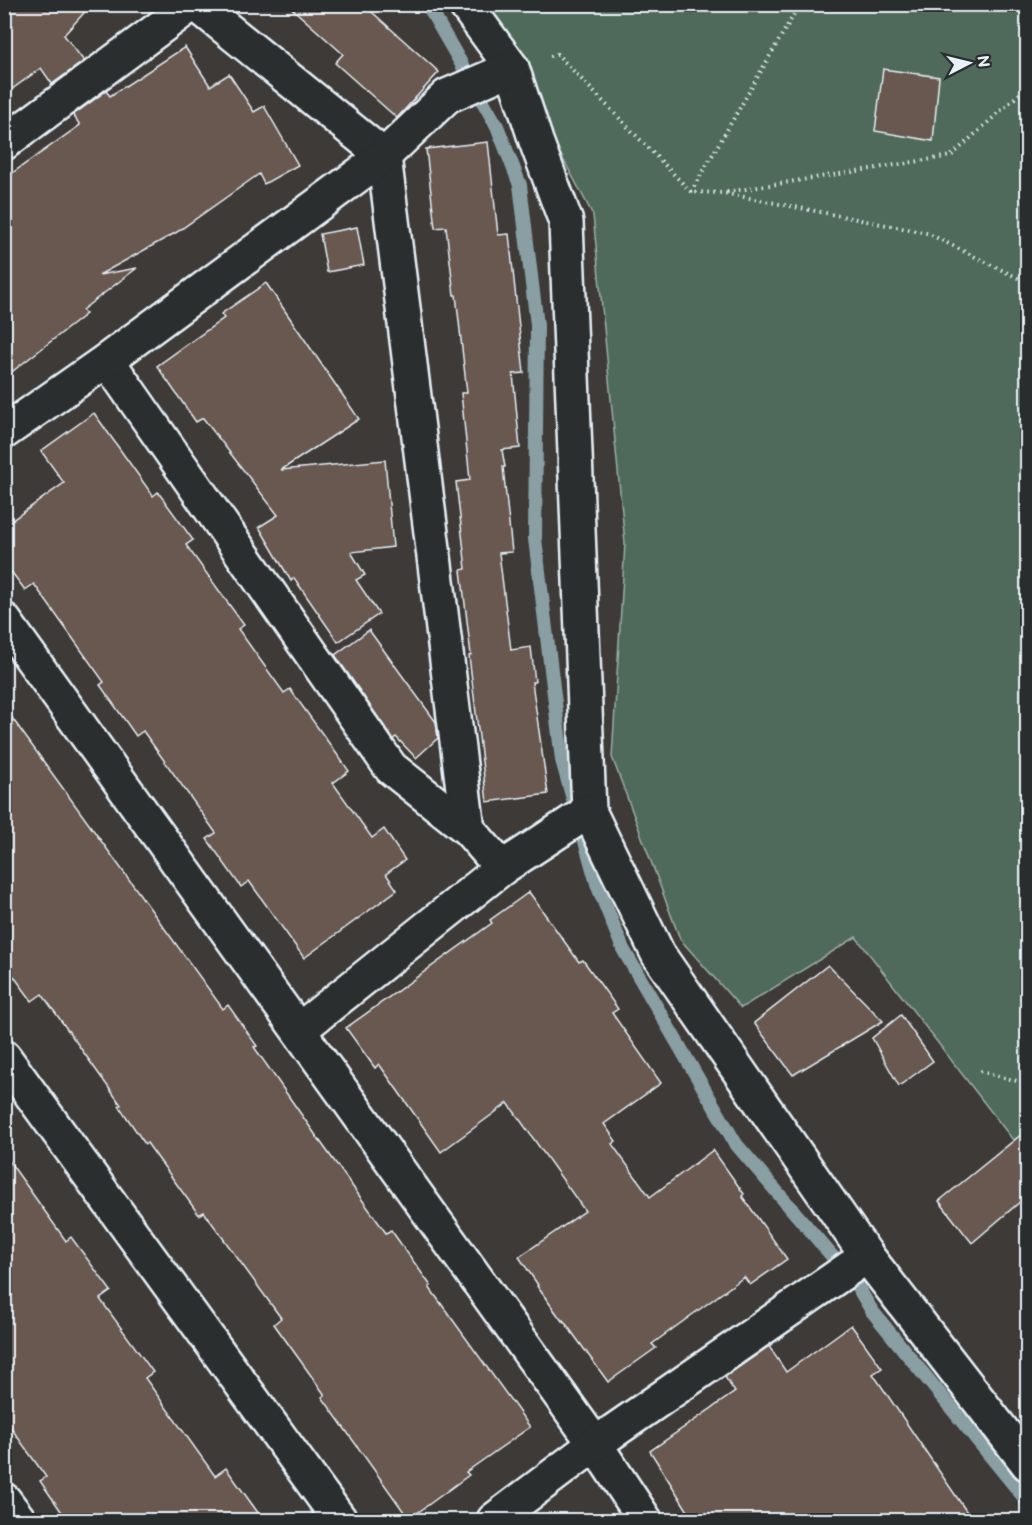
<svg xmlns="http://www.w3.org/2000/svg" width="1032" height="1525" font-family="'Balsamiq Sans',sans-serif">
  <rect width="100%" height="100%" fill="#3d3a38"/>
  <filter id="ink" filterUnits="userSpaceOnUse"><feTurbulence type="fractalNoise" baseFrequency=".0167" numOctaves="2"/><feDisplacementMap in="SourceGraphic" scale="12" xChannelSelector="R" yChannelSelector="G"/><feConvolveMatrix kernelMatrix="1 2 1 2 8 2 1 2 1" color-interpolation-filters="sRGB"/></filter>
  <g filter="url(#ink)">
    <path fill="#506b5a" stroke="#9caea9" stroke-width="1.5" d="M481 5H1027V1158L856 937 741 1008 680 939 612 757 625 543 593 215Z"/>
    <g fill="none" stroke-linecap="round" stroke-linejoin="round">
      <path stroke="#899fa3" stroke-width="14" d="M427 4 497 126 520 185 537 325 535 539 562 760 598 887 623 949 736 1144 856 1284 872 1311 1028 1502"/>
    </g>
    <g fill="#68594f" stroke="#e8f1f8" stroke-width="1.5">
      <path d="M4 4H92L64 35 84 61 52 84 41 68 4 95Z"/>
      <path d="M287 4H363L439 72 397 118 335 63 343 54Z"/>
      <path d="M185 47 210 86 229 74 254 112 264 106 298 165 264 184 259 174 177 232 99 275 137 268 82 310 86 314 4 378V179L80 125 73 115 106 91 110 96Z"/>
      <path d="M883 69 939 77 933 141 875 131Z"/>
      <path d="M488 142 498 235 509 234 524 373 513 374 520 448 502 450 505 467H503L512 552 499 553 511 650 531 647 535 682H532L548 794 487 802 469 656 471 655 461 570 466 569 456 482 470 480 461 393H467L456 295H454L446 227 435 228 426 149Z"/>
      <path d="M357 227 364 265 327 272 320 234Z"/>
      <path d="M266 283 359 419 281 470 385 460 393 547 351 552 365 575 356 580 379 614 338 642 294 578 291 581 259 527 278 515 203 418 196 422 157 366 224 318 221 314Z"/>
      <path d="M94 413 153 496 158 492 193 540 186 545 244 625 238 629 284 693 290 689 349 771 333 783 372 838 384 829 405 860 386 874 397 890 304 958 249 881 241 887 207 839 216 833 143 731 136 736 100 685 104 682 34 584 25 590 4 562V526L64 483 41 451Z"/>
      <path d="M369 630 436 722 438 738 416 758 396 737 393 739 335 655Z"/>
      <path d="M4 707 223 1009 228 1005 257 1046 254 1047 317 1137 386 1233 391 1230 431 1286 429 1287 530 1427 466 1472 469 1475 409 1519 322 1397 325 1395 274 1324 281 1318 204 1212 199 1215 147 1143 145 1144 119 1106 121 1105 42 994 32 1001 4 963Z"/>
      <path d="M529 892 579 962 583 960 618 1009 612 1013 661 1083 604 1124 616 1141 612 1144 650 1197 713 1150 744 1194 742 1196 787 1259 750 1285 744 1277 652 1344 656 1348 608 1382 563 1320 562 1321 537 1286 538 1285 519 1257 585 1211 508 1103 441 1152 379 1064 375 1068 346 1028 492 923 490 920Z"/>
      <path d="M828 965 883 1021 793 1075 754 1023Z"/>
      <path d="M901 1015 933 1061 899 1086 872 1038Z"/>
      <path d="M1028 1129V1195L972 1243 939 1201Z"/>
      <path d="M4 1154 66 1241 71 1237 111 1291 100 1299 153 1372 145 1378 215 1476 226 1468 264 1521H68L40 1481 46 1477 4 1418Z"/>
      <path d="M851 1325 882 1368 873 1374 973 1521H694L650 1451 735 1392 725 1377 769 1346 786 1372Z"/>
    </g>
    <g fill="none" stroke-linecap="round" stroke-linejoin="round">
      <g stroke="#e8f1f8" stroke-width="38">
        <g id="minor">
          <path d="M196 4 384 156 468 829 502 868"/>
          <path d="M465 4 512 68 536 141 566 222 589 811 658 954 867 1256 1028 1464"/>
          <path d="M4 143 192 4"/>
          <path d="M107 360 391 768 468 829"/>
          <path d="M4 432 107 360 384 156 447 96 512 68"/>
          <path d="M4 620 595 1444 645 1520"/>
          <path d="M299 1030 502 868 589 811"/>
          <path d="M4 1500 19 1520"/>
          <path d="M494 1520 595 1444 867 1256"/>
        </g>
      </g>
      <g stroke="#e8f1f8" stroke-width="38">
        <path id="tertiary" d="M4 1057 340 1520"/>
      </g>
      <g stroke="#e8f1f8" stroke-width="4" stroke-dasharray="1.5 4.5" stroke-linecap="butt">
        <path d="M550 56 557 54 691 192 724 193 927 233 1028 283"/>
        <path d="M691 192 800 4"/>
        <path d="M727 192 951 156 1028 86"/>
        <path d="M980 1071 1028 1084"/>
      </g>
      <use href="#minor" stroke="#2a2d2e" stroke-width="33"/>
      <use href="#tertiary" stroke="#2a2d2e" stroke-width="33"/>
    </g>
  </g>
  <rect width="1032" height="1525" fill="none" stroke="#2a2d2e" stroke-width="24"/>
  <rect x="12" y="12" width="1008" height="1501" fill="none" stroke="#e8f1f8" stroke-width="2" filter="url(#ink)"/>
  <g transform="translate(969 63) rotate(83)" stroke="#2a2d2e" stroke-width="4.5" paint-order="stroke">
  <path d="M0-4.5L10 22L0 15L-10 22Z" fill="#e8f1f8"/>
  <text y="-9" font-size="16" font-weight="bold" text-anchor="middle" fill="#e8f1f8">N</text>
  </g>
</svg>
